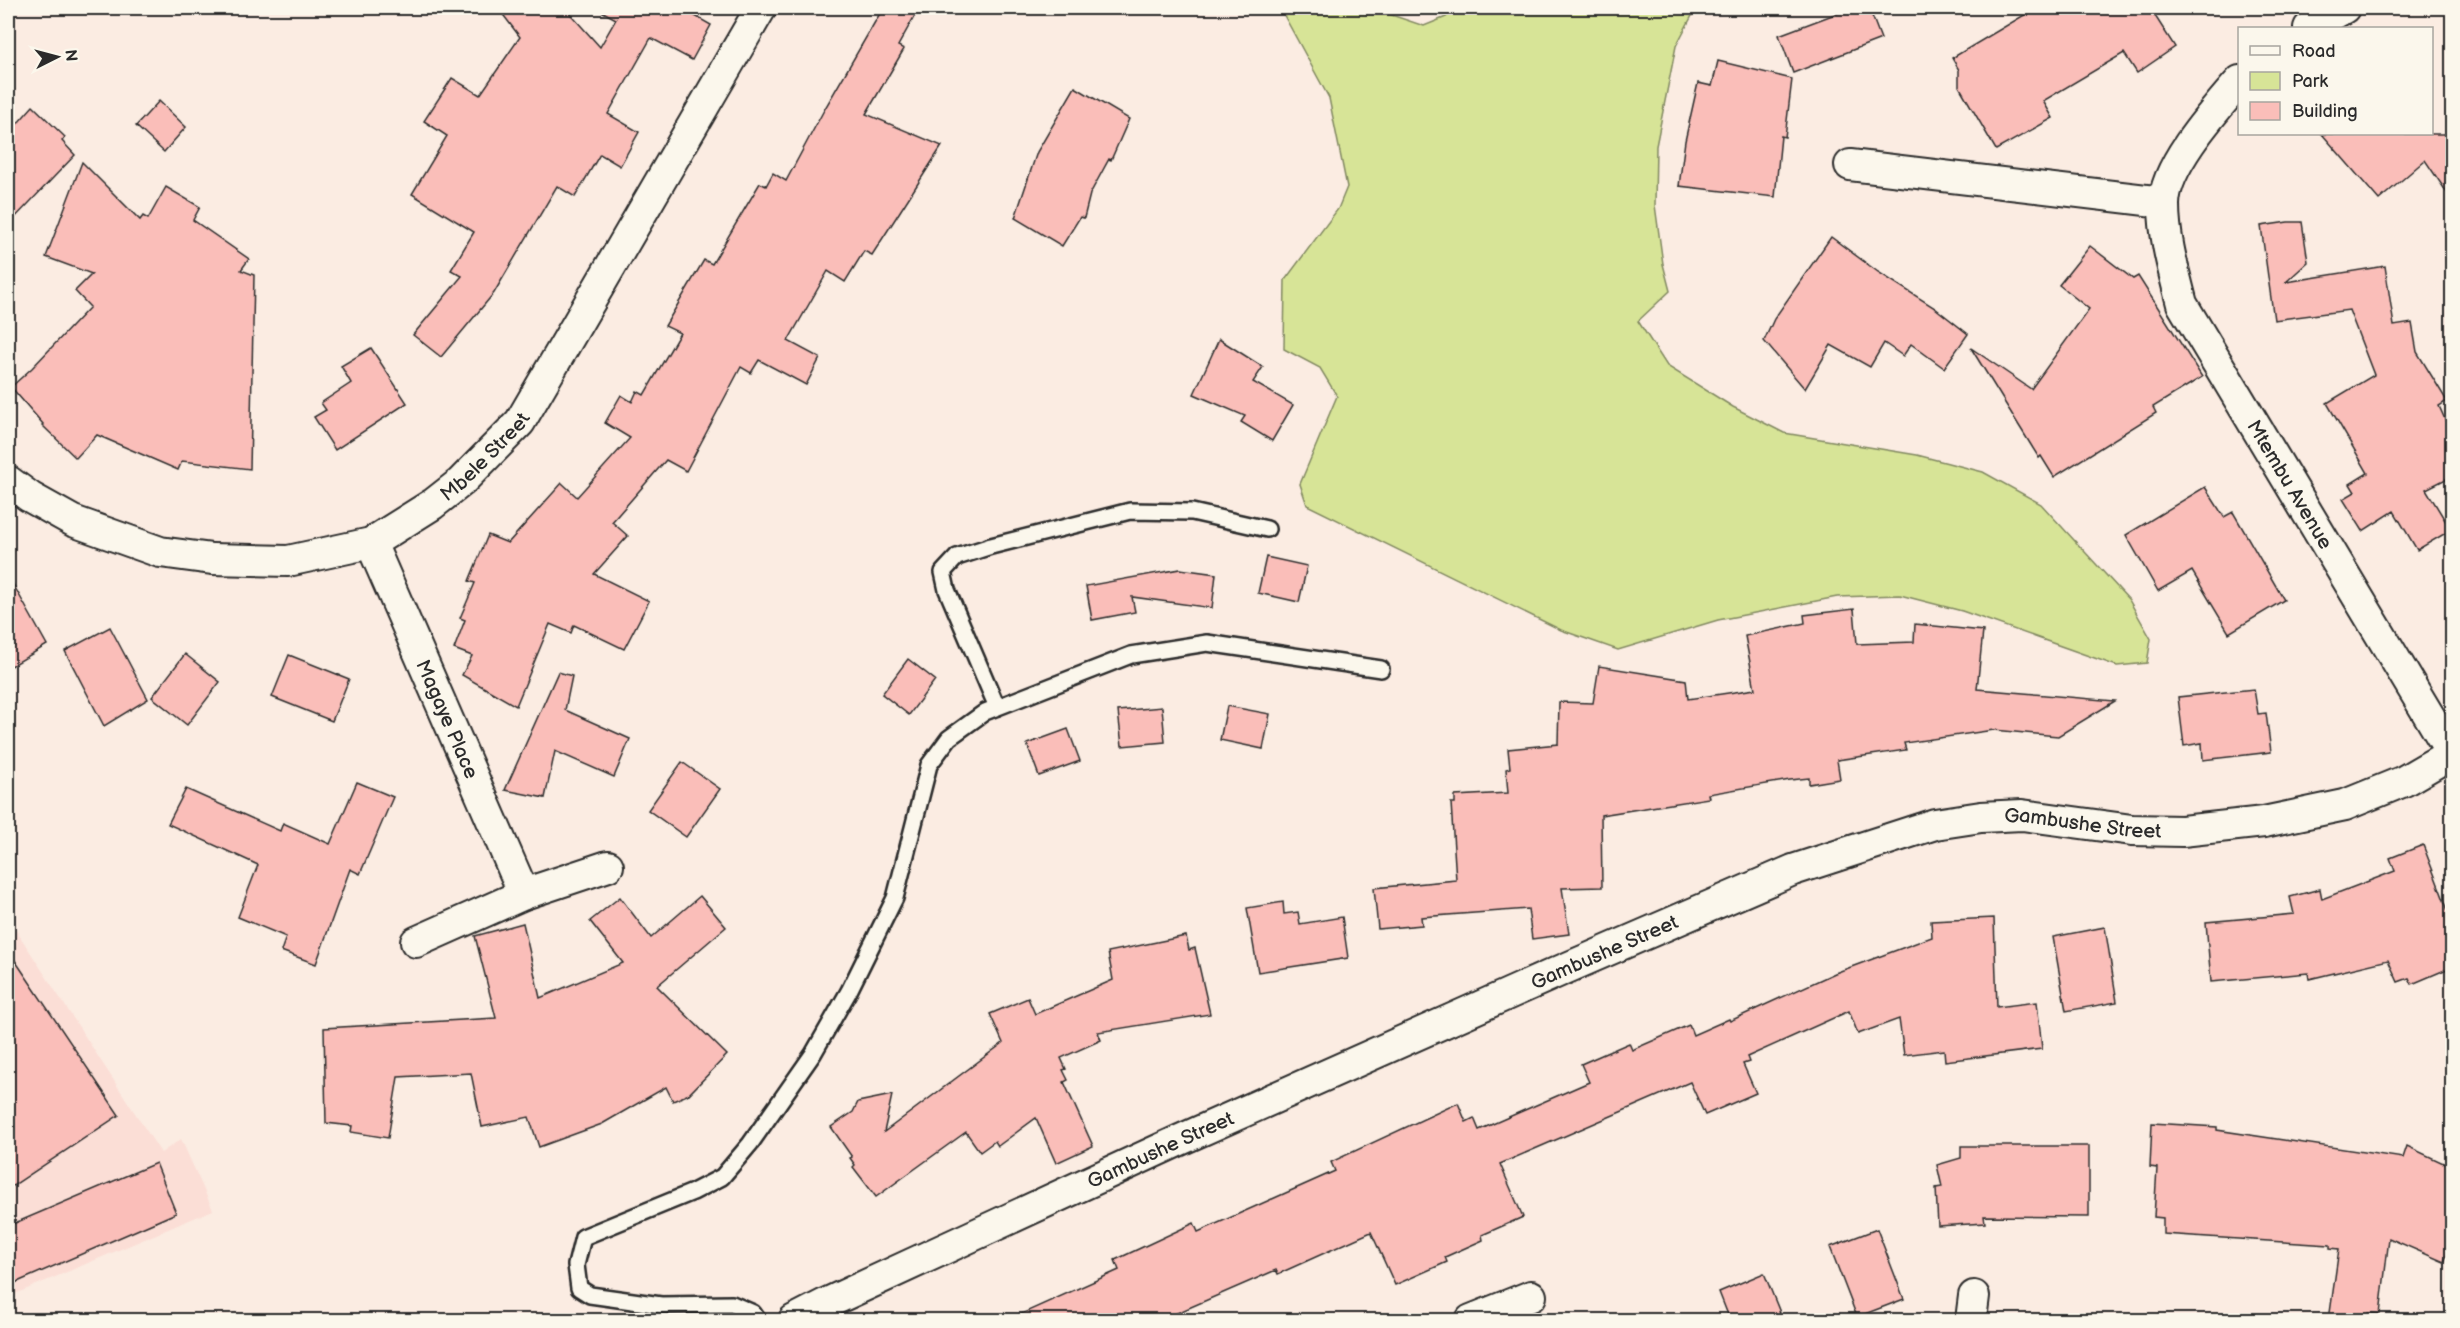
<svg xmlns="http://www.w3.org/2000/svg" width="2460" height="1328" font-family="'Balsamiq Sans',sans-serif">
  <rect width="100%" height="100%" fill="#fbece2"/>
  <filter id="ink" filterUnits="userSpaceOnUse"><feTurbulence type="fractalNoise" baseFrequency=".0167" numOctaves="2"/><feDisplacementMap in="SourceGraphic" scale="12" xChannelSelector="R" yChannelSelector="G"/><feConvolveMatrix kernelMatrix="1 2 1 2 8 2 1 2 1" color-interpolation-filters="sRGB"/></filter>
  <g filter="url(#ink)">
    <path fill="#fbded6" d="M8 918 161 1153 181 1139 213 1210 8 1297Z"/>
    <path fill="#d7e497" stroke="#818861" stroke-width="1.5" d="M1280 8H1371L1424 26 1446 17 1456 8H1696L1676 46 1656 146 1655 205 1663 264 1670 291 1638 321 1667 366 1733 407 1784 433 1917 455 1983 472 2041 504 2129 600 2151 639 2147 663 2117 666 1962 611 1900 595 1837 597 1718 620 1618 650 1561 630 1307 505 1300 484 1337 396 1320 368 1284 349 1285 280 1338 209 1347 187 1329 98Z"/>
    <g fill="#fabeb9" stroke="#2b2b2b" stroke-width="1.5">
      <path d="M498 8H565L600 47 616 19 596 8H681L711 25 692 60 651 38 608 114 639 132 620 166 600 154 575 197 557 186 494 293 441 357 413 335 462 276 451 270 474 232 412 194 447 136 424 121 452 78 480 95 520 37Z"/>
      <path d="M883 8H919L898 46 904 49 866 114 942 146 872 255 864 251 845 282 828 271 788 341 820 358 806 385 759 360 751 373 741 367 686 471 666 460 612 522 628 536 594 574 649 601 624 649 574 625 571 633 550 624 516 706 462 675 472 656 454 649 465 620 460 618 475 583 469 581 488 535 508 543 562 483 577 497 630 438 605 423 621 395 632 402 637 391 644 395 680 333 665 326 704 260 712 264 760 183 766 186 773 173 786 181 824 110Z"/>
      <path d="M1851 8H1869L1881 39 1793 73 1779 35Z"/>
      <path d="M2036 8H2150L2175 47 2137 73 2124 53 2043 101 2053 118 1996 150 1959 86V70L1952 58Z"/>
      <path d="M1718 61 1792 79 1785 137 1781 136 1775 197 1679 186 1685 141 1698 83 1712 86Z"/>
      <path d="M1075 87 1129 119 1111 160 1109 159 1090 194 1084 218 1080 217 1062 246 1015 218 1037 152Z"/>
      <path d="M159 101 186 127 164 152 136 126Z"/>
      <path d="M33 106 65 137 62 141 75 155 8 225V134Z"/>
      <path d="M2322 134H2452V200L2425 160 2379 200Z"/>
      <path d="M82 162 140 220 143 216 148 219 166 187 200 207 193 220 249 259 241 270 254 275 250 469 182 461 178 470 97 435 76 458 42 425 43 424 11 387 32 368 90 307 75 291 92 274 46 257Z"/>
      <path d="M2288 222H2302L2308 262 2286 282 2385 266 2394 326 2412 323 2417 352 2447 401 2439 406 2452 435V476L2426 489 2451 530 2417 550 2394 511 2363 531 2343 499 2355 492 2350 484 2368 473 2327 403 2374 375 2349 310 2274 320 2261 226Z"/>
      <path d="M1831 237 1878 272 1935 308 1968 334 1944 368 1911 344 1903 356 1884 343 1870 367 1831 345 1805 389 1764 341 1774 319Z"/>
      <path d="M2090 246 2133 279 2138 276 2202 377 2153 407 2156 413 2054 477 2041 456 2039 458 1971 348 2031 389 2089 309 2059 285Z"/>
      <path d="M1219 339 1263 367 1253 382 1293 405 1272 441 1241 422 1245 416 1194 394Z"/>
      <path d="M371 348 407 403 335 450 314 417 326 410 321 403 351 383 341 366Z"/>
      <path d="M2205 487 2224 517 2233 512 2284 600 2229 633 2192 571 2158 591 2126 535Z"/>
      <path d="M1266 557 1307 566 1299 602 1258 593Z"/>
      <path d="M1180 569 1216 574 1212 608 1132 597 1135 612 1092 620 1086 586Z"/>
      <path d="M8 575 47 645 8 668Z"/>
      <path d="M1854 609 1857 644 1914 642 1915 624 1983 631 1977 689 2115 701 2058 736 1994 730 1904 743 1906 750 1837 760 1840 779 1809 784V778L1790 780 1708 794 1709 798 1601 815 1602 887 1562 888 1569 934 1532 939 1528 909 1421 917 1422 925 1378 929 1374 888 1456 880 1451 803H1455V796L1508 793 1506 769 1510 768 1508 749 1558 744 1559 702 1593 703 1599 666 1686 680 1688 699 1755 689 1745 636 1805 623 1804 615Z"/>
      <path d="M110 627 148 699 104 726 65 651Z"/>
      <path d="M185 654 220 682 187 725 152 697Z"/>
      <path d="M289 655 349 679 332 721 272 697Z"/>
      <path d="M908 659 935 680 909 715 882 694Z"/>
      <path d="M558 672 572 676 565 710 630 739 614 777 555 751 545 798 505 790Z"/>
      <path d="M2254 689 2258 714 2266 713 2271 752 2203 760 2202 743 2184 746 2178 697Z"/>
      <path d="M1227 706 1270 714 1263 749 1220 740Z"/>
      <path d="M1162 707 1165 742 1122 746 1118 711Z"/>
      <path d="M1068 729 1080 761 1039 776 1027 744Z"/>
      <path d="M682 762 720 789 686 837 648 810Z"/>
      <path d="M357 782 393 797 360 874 350 869 316 964 281 951 286 937 238 917 258 865 168 824 186 789 280 831 283 823 330 844Z"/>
      <path d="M2423 845 2452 921V967L2412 984 2409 978 2398 982 2388 960 2309 979 2308 973 2211 982 2206 922 2294 914 2290 897 2320 889 2322 899 2395 871 2390 858Z"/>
      <path d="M700 896 726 927 657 986 727 1055 689 1094 673 1101 666 1087 602 1124 539 1147 529 1117 482 1127 471 1073 398 1077 388 1138 351 1132 352 1126 326 1123 324 1028 496 1018 475 936 523 923 540 998 623 963 590 921 620 897 651 938Z"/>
      <path d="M1283 902 1284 914 1298 912 1300 924 1342 917 1348 958 1258 972 1247 908Z"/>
      <path d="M1994 918 1997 1007 2037 1002 2042 1049 1945 1061 1944 1050 1904 1055 1899 1019 1858 1034 1849 1011 1747 1057 1749 1062 1743 1064 1756 1093 1705 1115 1690 1082 1500 1164 1523 1217 1482 1235 1483 1240 1445 1257 1447 1262 1395 1285 1371 1232 1278 1274 1276 1270 1161 1320H1008L1119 1270 1115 1260 1194 1223 1198 1232 1335 1171 1331 1162 1458 1103 1466 1122 1474 1118 1479 1130 1589 1082 1581 1064 1629 1043 1632 1050 1689 1025 1693 1035 1729 1019 1730 1021 1835 973 1932 937 1931 921Z"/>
      <path d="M2105 927 2117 1002 2066 1011 2053 937Z"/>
      <path d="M1186 936 1189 950 1195 948 1210 1014 1098 1032 1101 1040 1061 1058 1066 1069 1063 1070 1068 1080 1064 1082 1093 1146 1056 1163 1036 1118 998 1146 995 1141 980 1152 966 1132 876 1197 853 1167 855 1165 850 1158 852 1157 831 1127 853 1112 858 1102 892 1095 884 1132 1003 1043 990 1014 1028 998 1035 1014 1113 980 1108 952Z"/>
      <path d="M8 950 119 1115 8 1189Z"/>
      <path d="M2152 1123 2217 1127V1130L2403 1158 2407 1146 2452 1167V1242L2444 1262 2389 1238 2380 1314 2369 1313 2368 1320H2329L2339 1249 2330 1248V1245L2163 1234V1218L2154 1217 2157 1168 2150 1167Z"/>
      <path d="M1961 1146H2089V1217L1984 1216 1985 1223 1938 1226 1936 1188 1942 1187 1937 1165 1961 1158Z"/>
      <path d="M156 1163 176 1213 8 1286V1226Z"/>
      <path d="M1877 1229 1904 1299 1857 1317 1830 1247Z"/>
      <path d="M1764 1273 1783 1320H1730L1719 1292Z"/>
    </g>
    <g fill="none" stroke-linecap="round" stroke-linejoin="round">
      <g stroke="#2b2b2b" stroke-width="20">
        <g id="service">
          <path d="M997 707 947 590 943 572 957 557 991 546 1130 511 1192 512 1267 529"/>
          <path d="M758 1320 753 1313 732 1304 661 1305 590 1295 579 1288 576 1265 583 1237 693 1192 722 1177 750 1144 813 1054 849 991 895 898 929 765 949 738 985 712 1131 655 1207 643 1381 669"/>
        </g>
      </g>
      <g stroke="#2b2b2b" stroke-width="34">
        <g id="minor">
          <path d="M2309 28 2344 8"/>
          <path id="s1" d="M2240 81C2215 110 2164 166 2164 205 2164 238 2174 272 2182 304L2452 754"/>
          <path d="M1850 165 2163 202"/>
          <path id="s2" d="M8 481 30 497 73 521 160 552 212 559 288 561 371 543 433 504 461 482 520 422 761 8"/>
          <path id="s3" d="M371 543 524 894"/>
          <path d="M416 942 524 894 608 866"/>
          <path id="s4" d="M794 1320 825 1304 1180 1140 1560 971 1793 870 1935 824 1981 817 2022 815 2132 830 2182 831 2264 822 2345 805 2404 781 2452 753"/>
          <path d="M1471 1320 1531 1296"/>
          <path d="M1971 1320 1974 1296"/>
        </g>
      </g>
      <use href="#service" stroke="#fbf7ec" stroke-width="15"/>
      <use href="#minor" stroke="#fbf7ec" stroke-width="30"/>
    </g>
  </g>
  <g text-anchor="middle" stroke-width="5" stroke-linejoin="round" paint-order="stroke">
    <g font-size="20" fill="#2b2b2b" stroke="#fbf7ec">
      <text dy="7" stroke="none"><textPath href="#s2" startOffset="526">Mbele Street</textPath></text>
      <text dy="7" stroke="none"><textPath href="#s1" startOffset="459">Mtembu Avenue</textPath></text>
      <text dy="7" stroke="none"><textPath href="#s3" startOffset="192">Magaye Place</textPath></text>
      <text dy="7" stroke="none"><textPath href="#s4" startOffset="1394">Gambushe Street</textPath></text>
      <text dy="7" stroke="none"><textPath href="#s4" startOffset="890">Gambushe Street</textPath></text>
      <text dy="7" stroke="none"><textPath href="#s4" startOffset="404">Gambushe Street</textPath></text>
    </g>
  </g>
  <rect width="2460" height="1328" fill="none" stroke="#fbf7ec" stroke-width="30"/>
  <rect x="15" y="15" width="2430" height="1298" fill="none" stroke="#2b2b2b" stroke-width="2" filter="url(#ink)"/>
  <rect x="2238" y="27" width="195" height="108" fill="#fbf7ec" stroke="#a8a59f" stroke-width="1.5"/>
  <rect x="2250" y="46" width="30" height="9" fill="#fbf7ec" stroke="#a8a59f" stroke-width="1.5"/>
  <text x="2292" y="57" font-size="18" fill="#2b2b2b">Road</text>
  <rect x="2250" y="72" width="30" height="18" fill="#d7e497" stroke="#a8a59f" stroke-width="1.5"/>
  <text x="2292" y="87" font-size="18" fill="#2b2b2b">Park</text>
  <rect x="2250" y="102" width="30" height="18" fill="#fabeb9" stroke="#a8a59f" stroke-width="1.5"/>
  <text x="2292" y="117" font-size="18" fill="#2b2b2b">Building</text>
  <g transform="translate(57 57) rotate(84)" stroke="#fbf7ec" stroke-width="4.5" paint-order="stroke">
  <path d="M0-4.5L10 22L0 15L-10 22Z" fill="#2b2b2b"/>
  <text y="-9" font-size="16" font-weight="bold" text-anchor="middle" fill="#2b2b2b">N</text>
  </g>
</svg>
